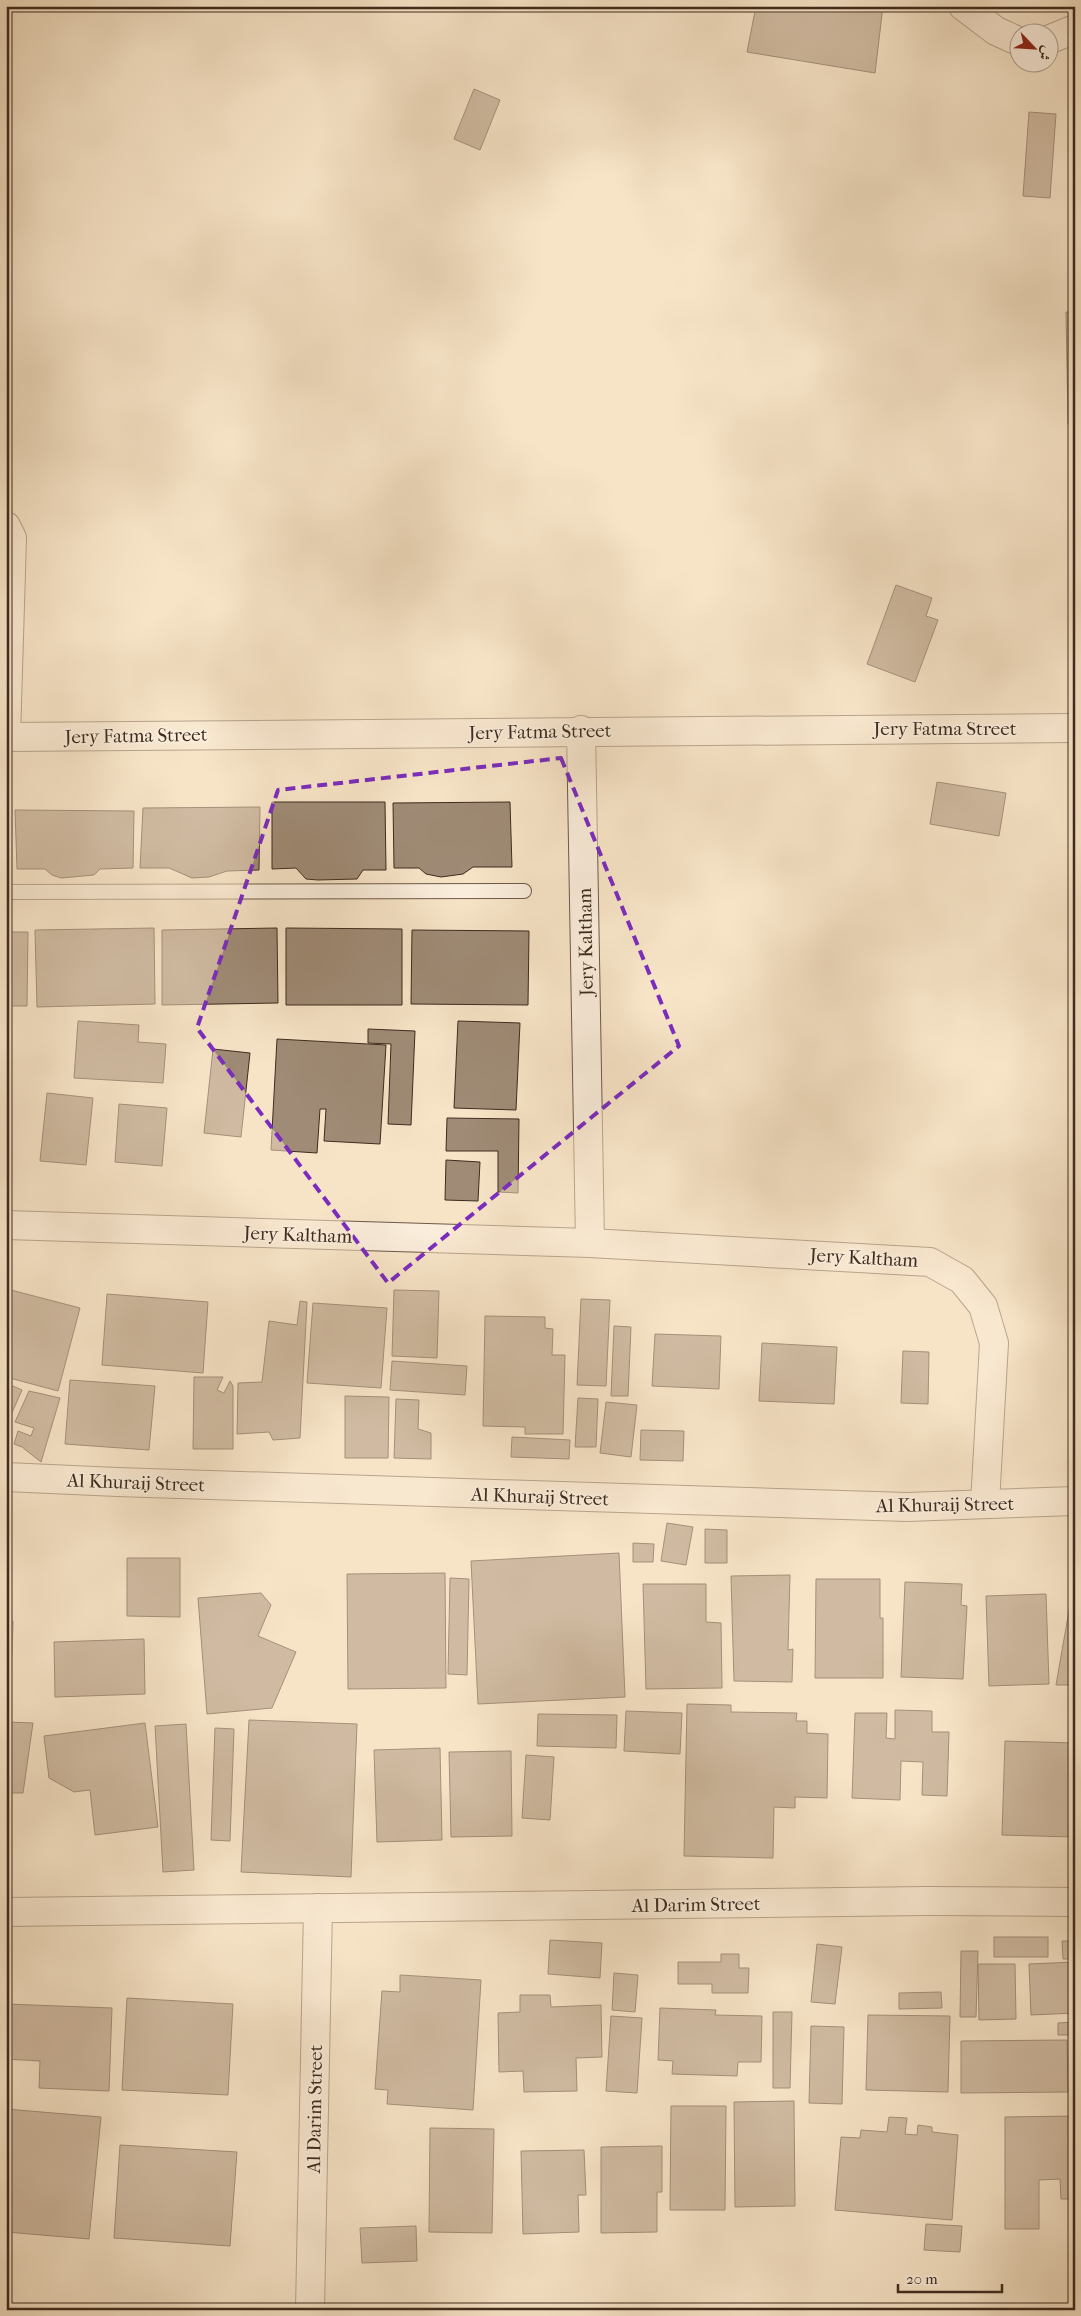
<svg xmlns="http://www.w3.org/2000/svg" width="1081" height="2316" font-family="'IM FELL French Canon',Amiri,serif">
  <rect width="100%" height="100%" fill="#f7e4c7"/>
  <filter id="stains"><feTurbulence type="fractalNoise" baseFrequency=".004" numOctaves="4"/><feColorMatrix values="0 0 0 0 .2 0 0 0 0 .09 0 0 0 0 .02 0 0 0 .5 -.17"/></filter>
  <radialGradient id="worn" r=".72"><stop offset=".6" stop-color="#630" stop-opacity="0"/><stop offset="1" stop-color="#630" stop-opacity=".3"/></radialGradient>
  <g fill="#9f8b76" stroke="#3f2b1e">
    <path d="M756 6H883L875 73 747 52Z"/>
    <path d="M474 89 500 100 480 150 454 139Z"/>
    <path d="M1029 112 1056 114 1050 198 1023 196Z"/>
    <path d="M1066 312H1075V423L1068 424Z"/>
    <path d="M896 585 932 598 926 616 938 620 915 682 867 664Z"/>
    <path d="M937 782 1006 793 999 836 930 824Z"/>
    <path d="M272 802H385L386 870H363L357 879 318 880 306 879 296 868 272 869Z"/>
    <path d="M510 802 512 867H473L463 874 441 877 426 874 419 868H394L393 803Z"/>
    <path d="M260 807 259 870 227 871 209 877 192 878 169 868H140L143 808Z"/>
    <path d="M6 809H8L7 874H6Z"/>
    <path d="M15 810 134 811 133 868 100 869 94 875 61 878 52 875 45 869H17Z"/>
    <path d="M154 928 155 1004 37 1007 35 930Z"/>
    <path d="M277 928 278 1003 162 1005V930Z"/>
    <path d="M286 928 402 929V1005H286Z"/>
    <path d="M412 930 529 931 528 1005 411 1004Z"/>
    <path d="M6 932H28L27 1006H6Z"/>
    <path d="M78 1021 139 1025 138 1042 166 1044 163 1083 74 1078Z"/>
    <path d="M458 1021 520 1023 516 1110 454 1108Z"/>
    <path d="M368 1029 415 1031 411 1125 388 1124 391 1044 368 1043Z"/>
    <path d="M277 1039 386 1045 380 1144 324 1141 326 1109H320L317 1153 271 1150Z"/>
    <path d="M213 1049 250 1053 241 1137 204 1133Z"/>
    <path d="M47 1093 93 1098 86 1165 40 1161Z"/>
    <path d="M119 1104 167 1108 162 1166 115 1162Z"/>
    <path d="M447 1118 519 1119 518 1193 498 1192V1151H446Z"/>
    <path d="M446 1160 480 1162 478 1201 445 1200Z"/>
    <path d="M7 1289 80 1308 58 1391 6 1377Z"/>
    <path d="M394 1290 439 1291 437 1358 392 1356Z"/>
    <path d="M107 1294 208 1302 203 1373 102 1365Z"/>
    <path d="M581 1299 610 1300 606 1386 577 1385Z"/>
    <path d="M300 1301 307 1302 300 1438 273 1440 269 1432 237 1434 238 1383 262 1382 269 1321 297 1325Z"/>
    <path d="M313 1303 387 1308 381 1388 307 1383Z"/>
    <path d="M485 1316 545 1317V1328L553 1329 552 1355H565L563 1434H525V1427L483 1426Z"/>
    <path d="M614 1326 631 1327 628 1396H611Z"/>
    <path d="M655 1334 721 1336 719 1389 652 1386Z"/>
    <path d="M762 1343 837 1347 834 1404 759 1401Z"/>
    <path d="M903 1351 929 1352 928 1404 901 1403Z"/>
    <path d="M392 1361 467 1366 465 1395 390 1390Z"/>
    <path d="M194 1377H223L217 1390 224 1393 230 1381 233 1386V1449H193Z"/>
    <path d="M70 1380 155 1386 149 1450 65 1444Z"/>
    <path d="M6 1383 22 1390 11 1415 6 1413Z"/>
    <path d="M29 1391 60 1398 41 1462 22 1447 14 1444 18 1431 31 1436 34 1428 15 1422Z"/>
    <path d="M345 1396 389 1397 388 1458H345Z"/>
    <path d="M578 1398 598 1399 596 1447H575Z"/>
    <path d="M396 1399 419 1400 418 1429 431 1433V1459L394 1458Z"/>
    <path d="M606 1402 637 1405 631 1457 600 1453Z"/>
    <path d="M6 1419 10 1420 9 1440 6 1439Z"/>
    <path d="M641 1430 684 1431 683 1461 640 1460Z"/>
    <path d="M512 1437 570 1440 569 1459 511 1457Z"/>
    <path d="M667 1523 693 1527 686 1565 661 1561Z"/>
    <path d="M705 1529 727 1530V1563H705Z"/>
    <path d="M633 1543 654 1544 653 1562H633Z"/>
    <path d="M619 1553 625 1697 478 1704 471 1561Z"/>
    <path d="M127 1558H180V1617L127 1616Z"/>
    <path d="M445 1573 446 1688 348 1689 347 1574Z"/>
    <path d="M790 1575 788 1650 793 1649 792 1682 734 1681 731 1576Z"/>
    <path d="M450 1578 469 1579 467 1675 448 1674Z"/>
    <path d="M816 1579H880V1618H883V1678H815Z"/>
    <path d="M905 1582 962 1584 961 1605 967 1606 963 1679 901 1677Z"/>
    <path d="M643 1584H706V1622L721 1623 722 1688 646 1689Z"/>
    <path d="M261 1593 271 1605 258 1636 296 1652 272 1708 207 1714 198 1598Z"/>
    <path d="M1046 1594 1049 1684 989 1686 986 1596Z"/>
    <path d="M6 1600 7 1622 13 1621 12 1655H6Z"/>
    <path d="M1075 1604V1685H1056L1070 1605Z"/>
    <path d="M144 1639 145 1694 55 1697 54 1642Z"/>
    <path d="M687 1704 731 1705V1712L797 1713 796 1721H807V1733L828 1734 827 1798 795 1797V1808L774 1807 773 1858 684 1856Z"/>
    <path d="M895 1710 932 1711V1732H949L947 1796 922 1795 923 1762 901 1761 900 1800 852 1798 855 1713H887L886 1738 895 1739Z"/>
    <path d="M626 1711 682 1713 680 1754 624 1751Z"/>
    <path d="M538 1714 617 1715 616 1748 537 1746Z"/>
    <path d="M249 1720 357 1724 351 1877 241 1872Z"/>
    <path d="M6 1722 33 1723 23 1793H6Z"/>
    <path d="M145 1723 158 1827 95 1835 90 1790 74 1792 49 1778 44 1736Z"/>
    <path d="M186 1724 194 1870 163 1872 155 1726Z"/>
    <path d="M215 1728 234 1729 230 1841 211 1840Z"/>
    <path d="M1005 1741 1075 1743 1072 1837 1002 1835Z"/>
    <path d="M440 1748 442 1840 377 1842 374 1750Z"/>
    <path d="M511 1751 512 1836 451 1837 449 1752Z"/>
    <path d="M526 1755 554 1757 550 1820 522 1818Z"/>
    <rect x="994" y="1937" width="54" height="20"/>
    <path d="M550 1940 602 1943 600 1978 548 1974Z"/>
    <path d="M1062 1941H1075V1959H1063Z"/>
    <path d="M817 1944 842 1947 835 2004 811 2002Z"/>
    <path d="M961 1951H978L976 2017H960Z"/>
    <path d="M721 1954H739V1968H749L748 1993H712V1984H678V1962H721Z"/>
    <path d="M1074 1962 1075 2013 1031 2015 1029 1964Z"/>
    <path d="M978 1964H1015L1016 2019 979 2020Z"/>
    <path d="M614 1973 638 1975 635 2012 612 2010Z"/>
    <path d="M400 1975 481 1980 473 2110 387 2104 388 2090 375 2089 382 1991 400 1992Z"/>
    <path d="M941 1992 942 2008 899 2009V1993Z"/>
    <path d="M520 1995H550L551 2007 601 2005 602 2057 576 2058 577 2091 524 2092 523 2071 499 2072 498 2013 520 2012Z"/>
    <path d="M127 1998 233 2004 228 2095 122 2090Z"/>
    <path d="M6 2004 112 2008 109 2091 39 2088 40 2061 6 2059Z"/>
    <path d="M660 2008 716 2010 715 2015 762 2016 761 2062H738L737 2076 672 2074 673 2061 658 2060Z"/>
    <path d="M773 2012H792L790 2088H773Z"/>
    <path d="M868 2015 950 2016 948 2092 866 2090Z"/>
    <path d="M611 2016 642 2018 637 2093 606 2091Z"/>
    <path d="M1075 2022V2035H1058V2023Z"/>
    <path d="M811 2026 844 2027 842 2104 809 2103Z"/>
    <path d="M1067 2040 1068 2092 961 2093V2041Z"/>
    <path d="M794 2101 795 2206 735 2207 734 2102Z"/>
    <path d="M671 2106H726L725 2210H670Z"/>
    <path d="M6 2109 101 2117 89 2239 6 2232Z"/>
    <path d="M1075 2116V2199H1061L1060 2179 1039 2180V2229H1005V2117Z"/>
    <path d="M889 2117 907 2118 905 2134 917 2135 918 2125 932 2127V2132L958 2135 952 2220 835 2210 841 2137 860 2138 861 2130 887 2132Z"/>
    <path d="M430 2128 494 2129 492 2233 429 2232Z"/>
    <path d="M120 2145 237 2152 230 2246 114 2238Z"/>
    <path d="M662 2146V2192H657V2232L601 2233V2147Z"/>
    <path d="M584 2150 586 2195H578L579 2232 523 2234 521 2151Z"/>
    <path d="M926 2224 962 2226 960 2252 924 2250Z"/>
    <path d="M416 2226 417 2261 362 2263 360 2228Z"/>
  </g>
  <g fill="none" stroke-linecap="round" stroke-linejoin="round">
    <g stroke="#6d5948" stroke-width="16">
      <path id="lane" d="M6 892 524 891"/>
    </g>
    <g stroke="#6d5948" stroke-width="30">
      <g id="street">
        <path d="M963 6 996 31 1018 41"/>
        <path d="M1048 40 1075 29"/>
        <path d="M6 526 12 538 6 737"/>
        <path d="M581 730 590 1243"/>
        <path d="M6 737 1075 728"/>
        <path d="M6 1225 590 1243 930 1262 962 1280 983 1306 994 1343 985 1503"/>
        <path d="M6 1477 117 1482 907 1507 1075 1501"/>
        <path d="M6 1912 928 1901 1075 1902"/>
        <path d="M310 2310 318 1908"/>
      </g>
    </g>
    <use href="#lane" stroke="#faeddb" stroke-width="14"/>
    <use href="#street" stroke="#faeddb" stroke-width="28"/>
  </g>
  <path d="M0 0H1081V2316H0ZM561 758 679 1046 388 1283 197 1028 278 790Z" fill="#f7e4c7" fill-opacity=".55" fill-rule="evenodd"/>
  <path fill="none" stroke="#7b2cbf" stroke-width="4" stroke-dasharray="10 6" stroke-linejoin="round" d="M561 758 679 1046 388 1283 197 1028 278 790Z"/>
  <g text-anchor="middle" stroke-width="4" stroke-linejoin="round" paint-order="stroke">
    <g font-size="19" fill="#3f2b1e" stroke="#faeddb">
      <text x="945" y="735">Jery Fatma Street</text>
      <text transform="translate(540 731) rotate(-1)" y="7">Jery Fatma Street</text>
      <text transform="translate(136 735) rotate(-1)" y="7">Jery Fatma Street</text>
      <text transform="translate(585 942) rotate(-91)" y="7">Jery Kaltham</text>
      <text transform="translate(298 1234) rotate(2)" y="7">Jery Kaltham</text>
      <text transform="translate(864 1257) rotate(3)" y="7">Jery Kaltham</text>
      <text transform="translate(136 1482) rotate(2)" y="7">Al Khuraij Street</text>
      <text transform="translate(540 1496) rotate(2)" y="7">Al Khuraij Street</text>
      <text transform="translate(945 1504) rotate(-1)" y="7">Al Khuraij Street</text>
      <text transform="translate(696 1904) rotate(-1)" y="7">Al Darim Street</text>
      <text transform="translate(314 2109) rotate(-89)" y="7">Al Darim Street</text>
    </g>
  </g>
  <rect width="1081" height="2316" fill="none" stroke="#f7e4c7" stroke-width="25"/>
  <rect x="8" y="8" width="1066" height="2301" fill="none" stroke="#3f2b1e" stroke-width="2.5"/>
  <rect x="12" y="12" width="1056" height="2291" fill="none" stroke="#3f2b1e"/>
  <g transform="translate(1034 48) rotate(115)"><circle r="24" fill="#faeddb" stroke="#af9f8f"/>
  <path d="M0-4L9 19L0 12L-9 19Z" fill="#8f2418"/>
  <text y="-8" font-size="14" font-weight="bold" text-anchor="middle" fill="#3f2b1e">ش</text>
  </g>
  <path d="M898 2284v8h104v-8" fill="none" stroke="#3f2b1e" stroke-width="2.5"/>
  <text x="906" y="2284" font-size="15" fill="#3f2b1e" stroke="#faeddb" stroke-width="4" paint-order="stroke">20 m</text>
  <rect width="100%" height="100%" filter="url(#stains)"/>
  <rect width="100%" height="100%" fill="url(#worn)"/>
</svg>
